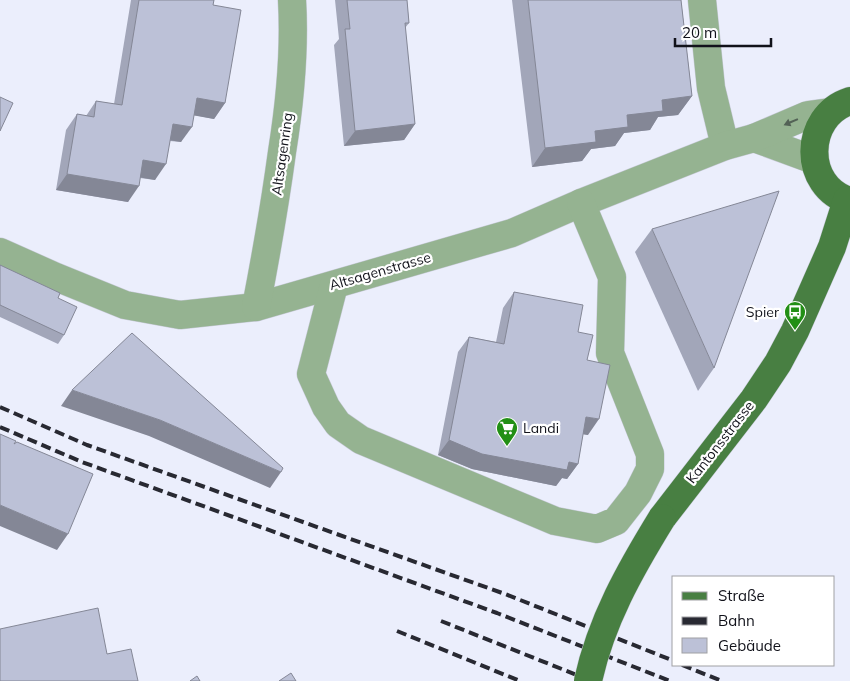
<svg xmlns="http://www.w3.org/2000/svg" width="850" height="681" font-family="Mulish,sans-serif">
  <rect width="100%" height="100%" fill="#ebeefc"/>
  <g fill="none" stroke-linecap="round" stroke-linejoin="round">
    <g stroke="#c8cbd8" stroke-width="29">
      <g id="minor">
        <path d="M702 0 711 88 725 146"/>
        <path d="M754 138 814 160"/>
        <path d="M0 252 56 277 125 305 180 315 256 307 512 233 581 203 725 146 754 138 808 115 830 112"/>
        <path d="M334 285 311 374 326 407 338 424 361 440 555 521 597 529 616 521 638 493 650 469V454L610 353 612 277 581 203"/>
        <path d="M256 307C266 255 275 204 282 152 290 102 295 51 292 0"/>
      </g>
    </g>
    <g stroke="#c8cbd8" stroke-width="29">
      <g id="major">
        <path d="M850 101C803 116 802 187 850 201"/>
        <path d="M662 518 754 399 778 363 795 331 832 247 847 200"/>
      </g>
    </g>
    <use href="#minor" stroke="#95b391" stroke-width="28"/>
    <use href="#major" stroke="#487f42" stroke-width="28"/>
    <g stroke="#282932" stroke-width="4" stroke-dasharray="10 5" stroke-linecap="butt">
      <path d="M0 407 87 445 505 594 674 661"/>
      <path d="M0 427 82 462 497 613 670 681"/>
      <path d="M441 621 592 681"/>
      <path d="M397 631 520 681"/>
      <path d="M682 665 722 681"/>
    </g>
    <g stroke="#c8cbd8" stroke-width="29" stroke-linecap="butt">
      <path id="major-bridge" d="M588 681C601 621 630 570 662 518"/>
    </g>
    <use href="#major-bridge" stroke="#487f42" stroke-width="28"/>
  </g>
  <g fill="#a2a6b9">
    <path d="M131 0H214L213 5 225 103 214 119 194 115 181 142 170 141 155 180 140 178 128 202 56 190 66 130 77 114 86 116 96 101 114 104Z"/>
    <path d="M335 0H407L409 23 405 28 415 124 404 140 344 146 334 45 339 39Z"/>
    <path d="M512 0H681L692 96 678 115 658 117 650 130 624 133 615 146 591 149 582 161 532 167Z"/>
    <path d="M652 229 714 368 698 391 635 252Z"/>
    <path d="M0 265 58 298 64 335 58 344 0 317Z"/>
    <path d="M514 292 578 332 587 360 588 435 583 434 578 464 567 479 562 478 556 486 472 469 438 455 458 352 469 337 496 342 503 308Z"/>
  </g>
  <g fill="#848796">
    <path d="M692 96 678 115 658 117 650 130 624 133 615 146 591 149 582 161 532 167 545 148 595 131 627 115 662 100Z"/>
    <path d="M197 98 225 103 214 119 186 114Z"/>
    <path d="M173 124 192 127 181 142 162 139Z"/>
    <path d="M415 124 404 140 344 146 355 131Z"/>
    <path d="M143 160 166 164 155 180 132 176Z"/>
    <path d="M67 174 139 186 128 202 56 190Z"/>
    <path d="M72 390 160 420 281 472 270 488 149 436 61 406Z"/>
    <path d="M586 417 599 419 588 435 575 433Z"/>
    <path d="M449 440 569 462 578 464 567 479 562 478 556 486 472 469 438 455Z"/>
    <path d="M0 505 68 534 57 550 0 526Z"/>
  </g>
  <g fill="#bcc1d7" stroke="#848796">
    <path d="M139 0H214L213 5 241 10 225 103 197 98 192 127 173 124 166 164 143 160 139 186 67 174 77 114 94 117 96 101 122 105Z"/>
    <path d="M347 0H407L409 23H405L415 124 355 131 345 29H350Z"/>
    <path d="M528 0H681L692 96 662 100 663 111 627 115 628 127 595 131 596 142 545 148Z"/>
    <path d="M0 97 13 103 0 131Z"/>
    <path d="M779 191 714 368 652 229Z"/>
    <path d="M0 265 60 293 58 298 77 307 64 335 0 305Z"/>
    <path d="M514 292 583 305 578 332 593 335 587 360 610 365 599 419 586 417 578 464 569 462 567 470 482 454 449 440 469 337 504 344Z"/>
    <path d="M132 333 283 468 281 472 160 420 72 390Z"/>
    <path d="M0 434 16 441 14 444 17 442 93 474 68 534 0 505Z"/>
    <path d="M98 608 107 654 131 649 138 681H0V629Z"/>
    <path d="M291 673 296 681H279Z"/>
    <path d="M197 676 200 681H190Z"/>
  </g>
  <defs><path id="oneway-solid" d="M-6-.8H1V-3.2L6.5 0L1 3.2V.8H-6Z" transform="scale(1.25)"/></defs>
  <use fill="#536256" href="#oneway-solid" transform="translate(791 122) rotate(157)"/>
  <defs>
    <g id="bus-pin" transform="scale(1.125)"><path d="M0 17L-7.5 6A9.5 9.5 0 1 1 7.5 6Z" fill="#228f15" stroke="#fff"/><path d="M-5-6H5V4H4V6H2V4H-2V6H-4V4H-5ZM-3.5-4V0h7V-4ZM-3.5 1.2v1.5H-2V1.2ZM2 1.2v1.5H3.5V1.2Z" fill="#fff"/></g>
    <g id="supermarket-pin" transform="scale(1.125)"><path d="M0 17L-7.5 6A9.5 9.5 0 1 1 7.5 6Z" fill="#228f15" stroke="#fff"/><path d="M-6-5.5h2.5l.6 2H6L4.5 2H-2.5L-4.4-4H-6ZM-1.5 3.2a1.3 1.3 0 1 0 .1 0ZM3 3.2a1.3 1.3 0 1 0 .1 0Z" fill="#fff"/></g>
  </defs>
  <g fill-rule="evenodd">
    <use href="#bus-pin" x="795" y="312"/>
    <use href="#supermarket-pin" x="507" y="428"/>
  </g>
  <g text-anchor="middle" stroke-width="4.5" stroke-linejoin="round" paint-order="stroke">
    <g font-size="14" fill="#11121a" stroke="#fff">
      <text transform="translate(282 154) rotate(-82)" y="5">Altsagenring</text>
      <text transform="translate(380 271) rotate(-16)" y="5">Altsagenstrasse</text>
      <text transform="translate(720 442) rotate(-52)" y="5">Kantonsstrasse</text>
    </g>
    <g font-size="14" fill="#11121a" stroke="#fff" text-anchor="end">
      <text x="779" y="317">Spier</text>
      <text x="523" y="433" text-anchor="start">Landi</text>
    </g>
  </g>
  <rect x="672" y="576" width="162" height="90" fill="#ffffff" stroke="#a0a0a3"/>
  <rect x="682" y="592" width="25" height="8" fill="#487f42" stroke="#a0a0a3"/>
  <text x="718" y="601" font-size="15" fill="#11121a">Straße</text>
  <rect x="682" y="617" width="25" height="8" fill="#282932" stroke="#a0a0a3"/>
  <text x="718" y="626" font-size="15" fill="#11121a">Bahn</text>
  <rect x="682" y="638" width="25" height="15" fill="#bcc1d7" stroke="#a0a0a3"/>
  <text x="718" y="651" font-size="15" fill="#11121a">Gebäude</text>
  <path d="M675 38v8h96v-8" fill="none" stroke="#11121a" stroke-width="2.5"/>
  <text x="682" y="38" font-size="15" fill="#11121a" stroke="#ffffff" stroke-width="4" paint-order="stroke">20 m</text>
</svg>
